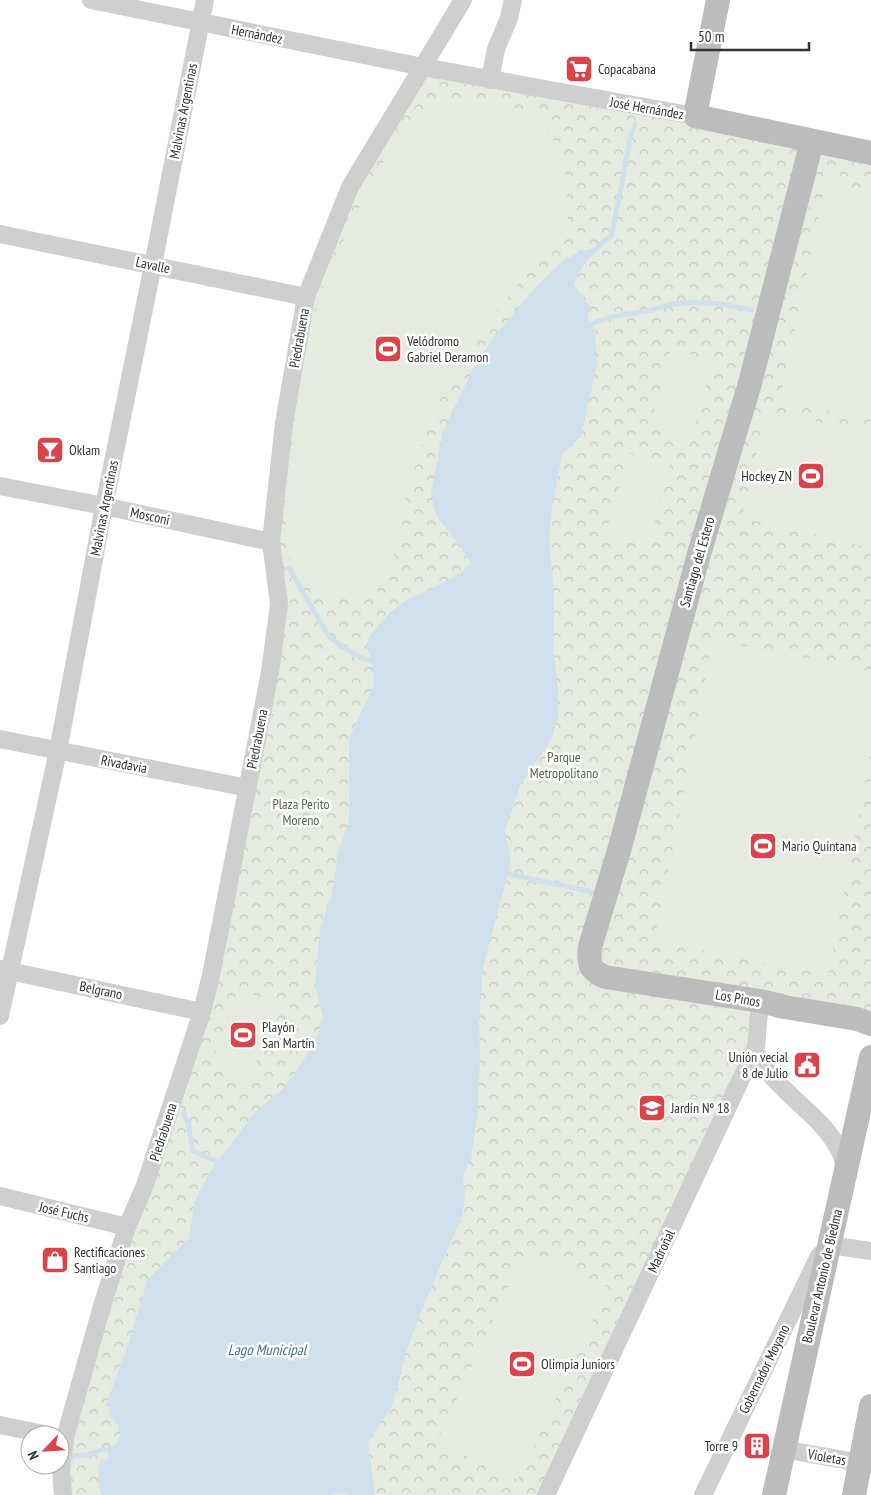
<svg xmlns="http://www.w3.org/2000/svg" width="871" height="1495" font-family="'PT Sans Narrow',sans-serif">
  <defs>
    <pattern id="forest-crowns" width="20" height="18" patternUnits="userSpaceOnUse" patternTransform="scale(1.25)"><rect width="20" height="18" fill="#e5ebdf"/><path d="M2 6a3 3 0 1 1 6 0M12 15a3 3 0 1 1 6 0" fill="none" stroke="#c5cac0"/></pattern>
  </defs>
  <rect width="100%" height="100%" fill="#fff"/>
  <path fill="url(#forest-crowns)" d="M423 67 871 153V1024L760 1002 756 1047 546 1495H63L65 1438 202 1012 270 672 271 542 306 297 350 187Z"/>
  <g fill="#e5ebdf">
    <path d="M460 98 510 107 539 114 561 155 566 170 565 185 569 210 567 222 560 233 529 271 486 324 443 393 427 431 416 464 405 501 391 570 375 591 347 597 338 596 316 589 302 577 292 562 286 545 285 515 291 456 297 403 309 332 325 280 362 202 378 171 397 140 412 121 427 108 437 104Z"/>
    <path d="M826 182 871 192V420L780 400Z"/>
    <path d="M671 349 713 361 691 440 649 428Z"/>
    <path d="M766 410 871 434V548L742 518Z"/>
    <path d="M628 453 670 464 648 546 606 535Z"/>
    <path d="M713 640 871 671V751L828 975 655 941Z"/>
    <path d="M238 989 277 1003 249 1082 210 1068Z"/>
    <path d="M526 1249 608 1287 518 1480 437 1442Z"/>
  </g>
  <path fill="#d0e0ec" d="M598 246V251C588 258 576 272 574 285L591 308 587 317 595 331 597 365 581 437 562 454 552 509 549 540 554 595 553 649 558 686V718L550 742 520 785 505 831 511 862 483 967 479 1021 480 1059 478 1111 471 1159 463 1175 465 1200 462 1216 426 1300 409 1343 392 1406 368 1442 375 1495C367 1495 358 1495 350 1495 343 1494 339 1491 331 1495H101L98 1480 100 1460 108 1459V1452L104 1449 115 1445 120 1436 118 1426 108 1414 110 1407H105L125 1354 148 1279 189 1238 195 1201 209 1173 257 1110 283 1089 300 1066 316 1039 323 1016 315 986 320 929 332 894 338 854 349 820V738L374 685 372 661 366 647 369 637 389 613 407 600 439 585 463 571 471 563 460 546 438 518 434 508 431 493 443 431 474 367 494 337 533 290 554 269 564 260 580 252Z"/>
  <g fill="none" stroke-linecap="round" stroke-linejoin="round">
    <g stroke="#d0e0ec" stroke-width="5">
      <path d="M598 246 612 235 630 139 635 124"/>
      <path d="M591 324C609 316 628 314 648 311 657 309 665 305 674 304 700 300 725 304 751 310"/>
      <path d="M289 568 328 635C341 647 355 657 372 661"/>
      <path d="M508 874 589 891"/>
      <path d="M183 1112 188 1123 193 1151 218 1162"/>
      <path d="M70 1455C82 1457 93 1454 104 1449"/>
    </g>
    <g stroke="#cfcfcf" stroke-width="18">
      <path d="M91 0 423 67 695 116"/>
      <path d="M490 80 496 49 509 18 513 0"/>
      <path d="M0 234 306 297"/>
      <path d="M0 486 104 506 271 542"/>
      <path d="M0 739 248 788"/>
      <path d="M0 969 202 1012"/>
      <path d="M0 1016 58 751 104 506 153 265 205 0"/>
      <path d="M755 1051C762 1064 770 1075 780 1085 800 1106 828 1125 840 1152 843 1157 844 1164 845 1170"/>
      <path d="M0 1196 127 1227"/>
      <path d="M0 1425 49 1435"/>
      <path d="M783 1449 871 1465"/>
      <path d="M63 1495 61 1470 65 1438 71 1416 102 1306 127 1227 145 1185 202 1012 211 975 270 672 279 604 271 542 284 423 306 297 350 187 463 0"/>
      <path d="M546 1495 756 1047 760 1001"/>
      <path d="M703 1495 819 1256 830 1245 871 1251"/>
    </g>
    <g stroke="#bcbcbc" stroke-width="24">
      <path d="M718 0 695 116 871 153"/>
      <path d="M812 141 750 383 699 554 620 847 590 947C589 964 588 969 605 977L760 1001 784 1007 857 1019 871 1024"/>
      <path d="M774 1495 871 1057"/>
      <path d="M854 1495 871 1406"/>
    </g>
  </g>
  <defs>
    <g id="supermarket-square" transform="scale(1.4375)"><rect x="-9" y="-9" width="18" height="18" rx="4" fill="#db434b" stroke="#fff"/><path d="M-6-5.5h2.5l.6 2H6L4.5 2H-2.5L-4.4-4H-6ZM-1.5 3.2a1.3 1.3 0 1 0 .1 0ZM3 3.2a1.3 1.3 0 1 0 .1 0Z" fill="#fff"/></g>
    <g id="stadium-square" transform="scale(1.4375)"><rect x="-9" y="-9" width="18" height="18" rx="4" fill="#db434b" stroke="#fff"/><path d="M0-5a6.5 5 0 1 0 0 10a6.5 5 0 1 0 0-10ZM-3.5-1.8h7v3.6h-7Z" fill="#fff"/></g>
    <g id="bar-square" transform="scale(1.4375)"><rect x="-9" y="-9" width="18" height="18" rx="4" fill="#db434b" stroke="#fff"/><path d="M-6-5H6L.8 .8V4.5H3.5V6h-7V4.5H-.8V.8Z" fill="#fff"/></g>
    <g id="civic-square" transform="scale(1.4375)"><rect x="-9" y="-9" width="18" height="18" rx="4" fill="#db434b" stroke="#fff"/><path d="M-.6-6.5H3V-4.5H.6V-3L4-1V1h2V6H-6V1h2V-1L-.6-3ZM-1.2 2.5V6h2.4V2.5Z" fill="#fff"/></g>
    <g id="school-square" transform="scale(1.4375)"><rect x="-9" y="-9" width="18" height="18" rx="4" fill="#db434b" stroke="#fff"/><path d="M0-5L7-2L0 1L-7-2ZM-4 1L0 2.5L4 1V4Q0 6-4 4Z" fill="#fff"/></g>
    <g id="shop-square" transform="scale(1.4375)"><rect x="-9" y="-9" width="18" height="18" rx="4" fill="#db434b" stroke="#fff"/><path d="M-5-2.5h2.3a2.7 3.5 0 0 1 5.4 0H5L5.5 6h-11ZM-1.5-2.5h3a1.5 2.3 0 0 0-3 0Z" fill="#fff"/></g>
    <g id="building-square" transform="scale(1.4375)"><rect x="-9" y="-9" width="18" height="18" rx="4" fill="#db434b" stroke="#fff"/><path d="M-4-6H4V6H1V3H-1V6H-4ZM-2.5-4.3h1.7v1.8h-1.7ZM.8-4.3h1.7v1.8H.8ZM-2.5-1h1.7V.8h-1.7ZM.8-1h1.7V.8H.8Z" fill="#fff"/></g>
  </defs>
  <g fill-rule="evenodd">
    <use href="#supermarket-square" x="579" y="69"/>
    <use href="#stadium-square" x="388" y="349"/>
    <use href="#bar-square" x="50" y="450"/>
    <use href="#stadium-square" x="811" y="476"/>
    <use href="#stadium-square" x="763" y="846"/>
    <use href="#stadium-square" x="243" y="1035"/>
    <use href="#civic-square" x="807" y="1065"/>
    <use href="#school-square" x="652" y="1108"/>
    <use href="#shop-square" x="55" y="1260"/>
    <use href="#stadium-square" x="522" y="1364"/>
    <use href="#building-square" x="757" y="1446"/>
  </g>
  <g text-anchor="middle" stroke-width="5" stroke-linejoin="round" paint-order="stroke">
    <g font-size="14" fill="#323232" stroke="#fff">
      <text transform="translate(257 34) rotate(11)" y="5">Hernández</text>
      <text transform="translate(647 108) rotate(10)" y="5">José Hernández</text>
      <text transform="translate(183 111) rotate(-79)" y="5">Malvinas Argentinas</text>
      <text transform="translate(153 265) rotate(12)" y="5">Lavalle</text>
      <text transform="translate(299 338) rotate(-80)" y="5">Piedrabuena</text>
      <text transform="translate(104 508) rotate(-79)" y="5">Malvinas Argentinas</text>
      <text transform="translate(150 516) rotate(12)" y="5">Mosconi</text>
      <text transform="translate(697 562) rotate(-74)" y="5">Santiago del Estero</text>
      <text transform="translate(257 739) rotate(-79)" y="5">Piedrabuena</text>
      <text transform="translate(124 764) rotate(11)" y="5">Rivadavia</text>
      <text transform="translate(101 990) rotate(12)" y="5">Belgrano</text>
      <text transform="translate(738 998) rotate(10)" y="5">Los Pinos</text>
      <text transform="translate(163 1132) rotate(-72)" y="5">Piedrabuena</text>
      <text transform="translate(64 1212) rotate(13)" y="5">José Fuchs</text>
      <text transform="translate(661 1251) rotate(-65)" y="5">Madroñal</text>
      <text transform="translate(822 1276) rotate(-77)" y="5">Boulevar Antonio de Biedma</text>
      <text transform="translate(764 1369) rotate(-64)" y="5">Gobernador Moyano</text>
      <text transform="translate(827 1457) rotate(10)" y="5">Violetas</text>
    </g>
    <g font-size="14" fill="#323232" stroke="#fff" text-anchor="start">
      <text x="598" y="74">Copacabana</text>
      <text x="407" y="346">Velódromo<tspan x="407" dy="16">Gabriel Deramon</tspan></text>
      <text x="69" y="455">Oklam</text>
      <text x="792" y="481" text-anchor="end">Hockey ZN</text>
      <text x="782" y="851">Mario Quintana</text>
      <text x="262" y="1032">Playón<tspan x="262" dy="16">San Martín</tspan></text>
      <text x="788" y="1062" text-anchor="end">Unión vecial<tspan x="788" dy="16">8 de Julio</tspan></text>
      <text x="671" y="1113">Jardín Nº 18</text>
      <text x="74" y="1257">Rectificaciones<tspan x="74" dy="16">Santiago</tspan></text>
      <text x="541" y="1369">Olimpia Juniors</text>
      <text x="738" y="1451" text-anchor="end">Torre 9</text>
    </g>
    <g font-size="14" fill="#556c42" stroke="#fff">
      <text x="564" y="762">Parque<tspan x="564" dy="16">Metropolitano</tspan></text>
      <text x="301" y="809">Plaza Perito<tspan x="301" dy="16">Moreno</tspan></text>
    </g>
    <g font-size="15" font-style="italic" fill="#447191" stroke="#fff">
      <text x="267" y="1355">Lago Municipal</text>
    </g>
  </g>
  <g transform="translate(45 1450) rotate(245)"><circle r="24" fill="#ffffff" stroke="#adadad"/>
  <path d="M0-4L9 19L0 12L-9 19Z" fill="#db434b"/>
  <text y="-8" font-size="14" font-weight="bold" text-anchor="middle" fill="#323232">N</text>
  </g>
  <path d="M691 42v8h118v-8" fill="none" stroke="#323232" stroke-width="2.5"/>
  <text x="698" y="42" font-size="15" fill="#323232" stroke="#ffffff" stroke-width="4" paint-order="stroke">50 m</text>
</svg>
